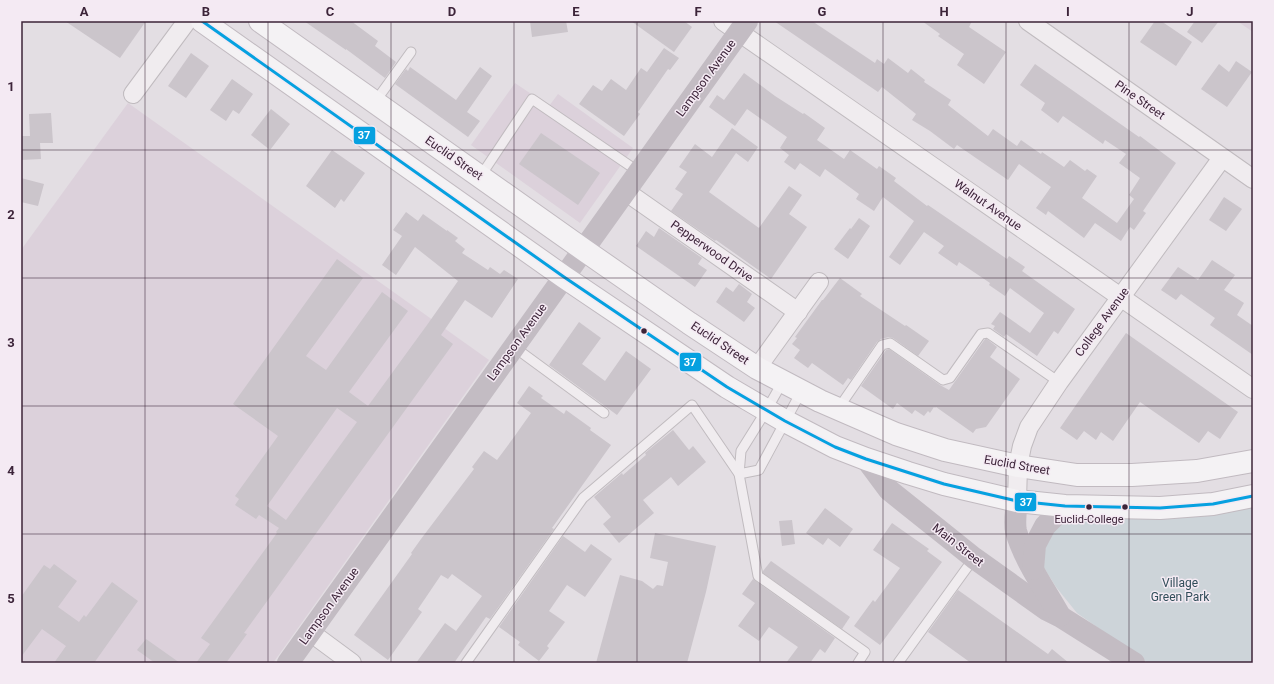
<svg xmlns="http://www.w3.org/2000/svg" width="1274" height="684" font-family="Roboto,sans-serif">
  <rect width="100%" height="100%" fill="#e3dee3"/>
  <g fill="#dcd1db">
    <path d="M1237 21H1253V32Z"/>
    <path d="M515 83 549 106 558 94 633 148 580 223 471 145Z"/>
    <path d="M128 103 489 360 273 663H21V250Z"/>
  </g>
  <path fill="#cdd4d9" d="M1253 505V663H1148L1077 613 1056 587 1043 566 1046 541 1067 515Z"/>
  <g fill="#cbc5cb" fill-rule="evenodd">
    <path d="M65 21H146L120 58Z"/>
    <path d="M304 21H351L378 41 375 46 396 62 385 78 346 49V50Z"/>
    <path d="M530 21H566L568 32 532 37Z"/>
    <path d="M631 21H684L692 27 674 52Z"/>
    <path d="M774 21H812L875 63 877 59 884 64 888 58 908 73 911 69 925 80 924 82 951 100 948 105 988 136 993 129 1017 146 1021 140 1041 154 1042 152 1064 167 1070 160 1085 171 1087 169 1097 176 1082 198 1117 223 1134 199 1129 195 1140 178 1119 163 1126 154 1105 140 1103 144 1063 116 1058 123 1041 110 1045 103 1020 85 1035 64 1139 137 1140 136 1176 163 1143 211 1146 213 1134 230 1130 227 1121 241 1095 223 1084 238 1048 211 1046 215 1036 208 1051 187 1019 164 1008 180 957 145 954 149 930 131 912 120 916 114 882 87 878 92Z"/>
    <path d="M922 21H972L969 27 1006 52 984 84 957 65 964 54 938 36 940 34Z"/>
    <path d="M1155 21H1161L1192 42 1176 66 1140 42Z"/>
    <path d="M1195 21H1219L1202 43 1187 32Z"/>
    <path d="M664 48 679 58 670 70 668 69 638 112 640 114 624 136 579 104 593 85 602 91 611 79 626 90 641 68 647 72Z"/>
    <path d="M191 53 209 66 186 98 168 86Z"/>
    <path d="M1236 61 1252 72 1227 107 1201 89 1219 64 1229 72Z"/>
    <path d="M410 67 456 100 480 67 492 76 467 112 480 121 468 137 395 84 406 69 408 71Z"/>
    <path d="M744 73 775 96 803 114 804 113 825 128 817 140 844 159 850 150 877 169 879 166 896 178 894 181 927 206 928 205 1007 259 1009 256 1025 267 1022 271 1075 309 1058 334 1054 331 1037 356 1006 334 1004 337 993 329 995 326 991 324 1000 312 1030 333 1044 313 1010 288 1005 296 989 285 990 283 959 262 957 266 938 253 944 246 924 232 900 265 889 257 914 221 883 197 874 211 856 199 859 194 825 169 820 177 800 163 795 170 784 162 789 155 780 148 787 137 747 109 735 126 709 107 717 95 724 100Z"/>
    <path d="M232 79 253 94 239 114 233 110 226 121 210 110Z"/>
    <path d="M271 109 290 124 270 150 251 135Z"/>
    <path d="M51 113 53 143H40L41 159 21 160V136H30L29 114Z"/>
    <path d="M732 128 758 147 748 162 736 153 709 192 759 228 789 186 802 195 789 214 807 227 771 279 716 240 715 241 671 211 683 194 675 189 687 172 679 167 695 144 712 157Z"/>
    <path d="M541 133 600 173 578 205 519 164Z"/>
    <path d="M332 150 365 173 344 202 341 199 335 208 306 186Z"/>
    <path d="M21 178 44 184 38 206 21 202Z"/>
    <path d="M1224 197 1242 209 1226 231 1209 220Z"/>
    <path d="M406 212 418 221 423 214 447 231V230L458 238 455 241 465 249 462 253 488 270 490 267 500 274 504 270 518 279 492 318 465 300 441 335 453 344 244 633 247 634 226 663H196L210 644 201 638 277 533 276 532 279 528 259 515 256 519 235 505 239 499 235 496 278 436 233 404 337 259 363 278 306 356 326 370 382 292 408 311 349 392 368 406 427 325 458 281 415 247 396 275 382 265 402 236 393 230ZM337 408 357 422 286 520 267 506Z"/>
    <path d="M859 218 870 226 848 259 834 249 850 228 851 229Z"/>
    <path d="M659 228 702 258 698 264 707 270 695 287 636 246 646 231 654 237Z"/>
    <path d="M1212 260 1235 275 1224 290 1244 303 1237 315 1253 326V355L1210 325 1215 318 1181 294 1176 300 1161 290 1178 267 1198 280Z"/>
    <path d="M840 278 862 294 860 296 905 326 906 325 929 341 918 356 893 338 889 337 881 339 877 342 851 380 848 378 843 385 812 363 808 368 794 358 800 350 792 344 797 338 795 337 822 300H823Z"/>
    <path d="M739 284 752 294 747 302 755 308 744 322 716 302 726 287 733 292Z"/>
    <path d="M579 322 601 338 582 364 605 381 626 351 651 369 617 415 549 365Z"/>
    <path d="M1126 333 1238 412 1220 439 1208 431 1199 443 1140 402 1113 441 1101 432 1096 440 1084 431 1077 440 1060 428Z"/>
    <path d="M985 339H987L997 347 990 357 1020 379 986 427 976 429 973 433 936 407 935 408 934 407 930 413 928 411 924 416 915 410 912 414 897 403 893 409 861 386 886 350 889 349 940 385 949 390Z"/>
    <path d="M529 386 543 396 541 398 564 414 566 410 591 428 590 430 611 445 552 528 554 529 490 619 486 617 454 663H416L445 623 456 631 482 596 452 574 448 579 441 575 418 609 422 612 388 660 354 635 412 554 411 553 421 539 474 469 472 467 484 451 497 460 514 437 531 413 517 403Z"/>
    <path d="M673 430 689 450 693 446 706 462 678 486 671 477 643 500 654 513 619 543 603 524 611 517 594 497 622 473 623 475 646 455 645 453Z"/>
    <path d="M825 508 853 529 840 547 828 538 823 545 806 533Z"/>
    <path d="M792 520 795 544 782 546 779 521Z"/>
    <path d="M892 523 929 549 927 551 942 562 880 645 854 626 873 600 875 602 900 568 873 550Z"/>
    <path d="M655 533 716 546 706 592 687 663H596L620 575 642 581 653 589 657 585 663 586 668 562 650 558Z"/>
    <path d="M563 536 585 552 591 544 612 559 585 597 567 585 549 611 565 622 547 646 549 648 539 661 518 645 520 642 499 627Z"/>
    <path d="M771 561 850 617 842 629 763 573V571Z"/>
    <path d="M54 564 77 581 58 607 79 622 84 615 86 617 112 582 138 601 94 663H54L66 646 42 629 21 657V597L44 565 50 569Z"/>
    <path d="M753 579 835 638 825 653 820 649 810 663H786L798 647 769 627 759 641 738 626 755 603 742 594Z"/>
    <path d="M958 590 1048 654 1052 649 1069 663H971L928 632Z"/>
    <path d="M146 639 180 663H155L137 650Z"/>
  </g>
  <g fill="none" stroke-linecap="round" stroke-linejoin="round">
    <g stroke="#c0bbbf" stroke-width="11">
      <g id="lane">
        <path d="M375 102 411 52"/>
        <path d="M480 177 532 99 639 172"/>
        <path d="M514 347 604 413"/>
        <path d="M783 381 766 411 741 451 739 474 759 470 801 392"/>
        <path d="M838 409 882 345 890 343 943 380 950 378 981 334 988 333 1059 382"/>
        <path d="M466 663 583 498 692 405 739 474 758 576 865 652 858 663"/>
        <path d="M898 663 974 558"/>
      </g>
    </g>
    <g stroke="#c0bbbf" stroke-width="20">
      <g id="street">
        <path d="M723 21 1253 389"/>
        <path d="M1028 21 1253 179"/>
        <path d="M133 94 187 21"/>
        <path d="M625 191 798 312"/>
        <path d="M757 368 819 282"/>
        <path d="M1017 501 1018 466 1022 446 1029 427 1059 382 1222 158"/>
        <path d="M310 632 352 663"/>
      </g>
    </g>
    <g stroke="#c1bac0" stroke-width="24">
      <g id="primary">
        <path d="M202 21 564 277 727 387 785 421 835 447 866 459 908 473 944 484 1017 501 1065 506 1160 508 1213 504 1253 496"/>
        <path d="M260 21 584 250 689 323 757 368 820 401 896 434 945 450 1018 466 1077 475H1132L1197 471 1253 461"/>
      </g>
    </g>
    <use href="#lane" stroke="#f0ecef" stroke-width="9"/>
    <use href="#street" stroke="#f0ecef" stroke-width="18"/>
    <g stroke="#c3bcc3" stroke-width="22">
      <path d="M866 459 889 490 974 558 1047 610 1061 617 1134 663"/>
      <path d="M1017 501C1016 511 1014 522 1016 531 1023 558 1046 591 1060 616"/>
      <path d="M1033 569 1035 545 1045 526 1065 506"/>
      <path d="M288 663 747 21"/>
    </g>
    <use href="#primary" stroke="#f4f2f4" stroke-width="22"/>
    <g stroke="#f4eaf3" stroke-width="6">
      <path id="bus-1" d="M202 21 564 277 727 387 785 421 835 447 866 459 944 484 1017 501 1065 506 1160 508 1213 504 1253 496"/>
    </g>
    <use href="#bus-1" stroke="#06a1e0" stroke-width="3"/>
  </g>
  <path fill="none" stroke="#3c2439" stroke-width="1" stroke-opacity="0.55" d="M145 21V663M268 21V663M391 21V663M514 21V663M637 21V663M760 21V663M883 21V663M1006 21V663M1129 21V663M21 150H1253M21 278H1253M21 406H1253M21 534H1253"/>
  <g fill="#3c2439" stroke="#f4eaf3" stroke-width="1.5">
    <circle cx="644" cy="331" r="3.5"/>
    <circle cx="1089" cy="507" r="3.5"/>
    <circle cx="1125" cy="507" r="3.5"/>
  </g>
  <g text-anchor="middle" stroke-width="3" stroke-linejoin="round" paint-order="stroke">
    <g font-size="11" fill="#3c2439" stroke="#f4eaf3">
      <text x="1089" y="523">Euclid-College</text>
    </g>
    <g font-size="12" fill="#3c2439" stroke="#f4eaf3">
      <text transform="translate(706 78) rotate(-54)" y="4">Lampson Avenue</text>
      <text transform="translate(1140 100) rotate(35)" y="4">Pine Street</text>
      <text transform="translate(454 158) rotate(35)" y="4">Euclid Street</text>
      <text transform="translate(988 205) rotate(35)" y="4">Walnut Avenue</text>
      <text transform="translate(712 251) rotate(35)" y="4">Pepperwood Drive</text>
      <text transform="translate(1102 322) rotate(-54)" y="4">College Avenue</text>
      <text transform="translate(517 342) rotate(-54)" y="4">Lampson Avenue</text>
      <text transform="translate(720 343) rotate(34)" y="4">Euclid Street</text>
      <text transform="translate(1017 465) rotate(10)" y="4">Euclid Street</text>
      <text transform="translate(958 545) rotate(38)" y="4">Main Street</text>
      <text transform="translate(329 606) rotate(-54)" y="4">Lampson Avenue</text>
    </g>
    <g font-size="12" fill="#314d59" stroke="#f4eaf3">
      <text x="1180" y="587">Village<tspan x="1180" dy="14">Green Park</tspan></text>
    </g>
  </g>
  <g stroke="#f4eaf3" stroke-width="1.5">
    <rect x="353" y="126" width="23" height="19" rx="4" fill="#06a1e0"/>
    <rect x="679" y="352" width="23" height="20" rx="4" fill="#06a1e0"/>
    <rect x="1014" y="492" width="23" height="20" rx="4" fill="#06a1e0"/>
  </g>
  <g font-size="11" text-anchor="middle" font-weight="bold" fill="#fff">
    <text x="364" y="139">37</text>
    <text x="690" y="366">37</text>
    <text x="1026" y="506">37</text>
  </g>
  <rect width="1274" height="684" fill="none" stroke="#f4eaf3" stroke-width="44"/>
  <rect x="22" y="22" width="1230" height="640" fill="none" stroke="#3c2439" stroke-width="1.5"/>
  <g font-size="13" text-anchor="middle" font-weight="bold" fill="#3c2439">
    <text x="84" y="16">A</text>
    <text x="206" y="16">B</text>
    <text x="330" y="16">C</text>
    <text x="452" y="16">D</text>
    <text x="576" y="16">E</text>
    <text x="698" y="16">F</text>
    <text x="822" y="16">G</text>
    <text x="944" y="16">H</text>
    <text x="1068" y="16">I</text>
    <text x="1190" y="16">J</text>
    <text x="11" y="91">1</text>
    <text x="11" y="219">2</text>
    <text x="11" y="347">3</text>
    <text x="11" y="475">4</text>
    <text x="11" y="603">5</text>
  </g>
</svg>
